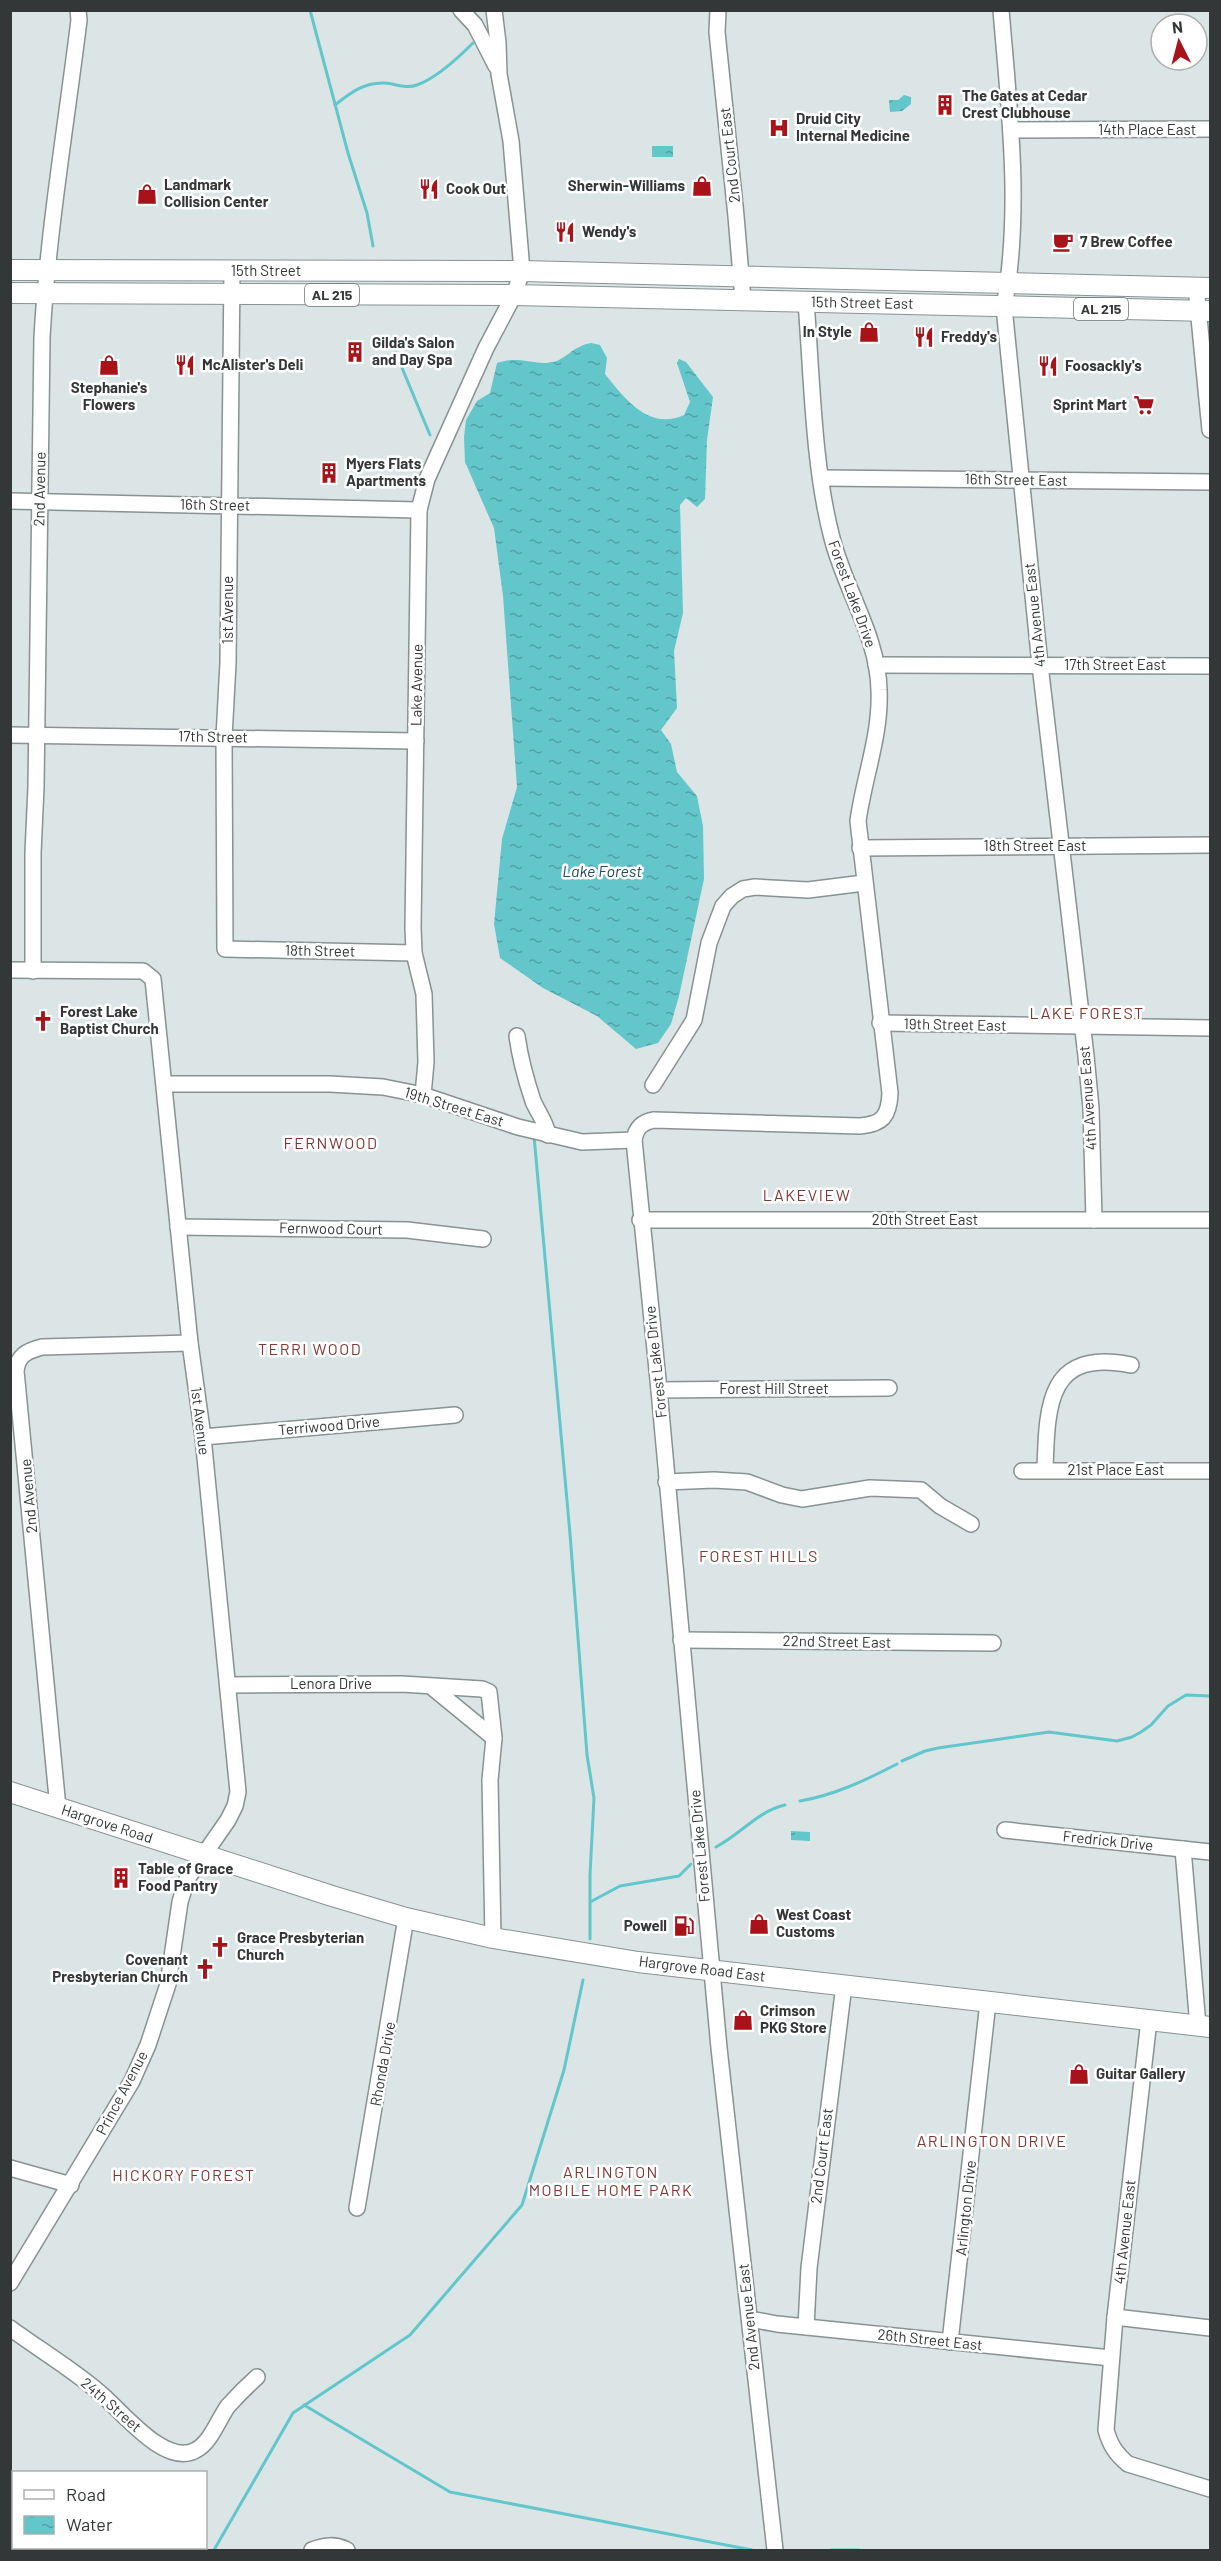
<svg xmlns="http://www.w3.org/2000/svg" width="1221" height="2561" font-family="Barlow,sans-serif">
  <defs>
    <pattern id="water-ripples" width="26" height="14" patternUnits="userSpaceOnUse" patternTransform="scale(1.5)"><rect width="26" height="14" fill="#62c6cb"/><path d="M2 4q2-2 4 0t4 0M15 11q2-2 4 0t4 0" fill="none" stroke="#51a2a6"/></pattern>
  </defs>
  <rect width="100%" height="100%" fill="#dbe5e6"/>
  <g fill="url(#water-ripples)">
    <path d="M904 95 911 97V104L902 111 890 112 889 100H898Z"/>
    <rect x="652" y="146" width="21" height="11"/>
    <path d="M591 343 600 345 607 358 605 374C625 399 649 431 684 415L690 402 677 363 679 359 686 362 713 397 707 440 705 499 697 507 686 498 680 505 683 613 674 651 677 708 661 730 671 744 677 772 697 796 703 826 704 879 679 996 671 1024 658 1043 636 1049 597 1016 543 988 500 958 494 924 502 839 517 787 503 596 494 528 465 462 464 437 466 420 477 401 490 393 497 363C520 355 535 366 553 362 565 360 573 346 591 343Z"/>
    <path d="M791 1831 810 1832V1841L791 1840Z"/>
  </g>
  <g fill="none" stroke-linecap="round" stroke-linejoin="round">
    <g stroke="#62c6cb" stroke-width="3">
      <path d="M310 10 348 153 367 213 373 246"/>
      <path d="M335 105C350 93 364 82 385 83 396 84 406 89 417 85 437 78 458 58 473 43"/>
      <path d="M390 339 430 435"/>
      <path d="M534 1136 570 1534 587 1755 594 1798 590 1875V1939"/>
      <path d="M902 1761 925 1751 938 1748 1049 1732 1117 1741 1132 1737 1141 1732 1151 1725 1168 1706 1186 1695 1210 1696"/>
      <path d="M800 1801C835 1795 866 1780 897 1764"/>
      <path d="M716 1847C741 1834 758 1811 785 1805"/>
      <path d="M592 1901 620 1886 679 1876 691 1864"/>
      <path d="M304 2405 450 2492 752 2550"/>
      <path d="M214 2550 293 2413 410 2335 522 2205 564 2070 583 1980"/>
      <path d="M831 2550H859"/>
    </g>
    <g stroke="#899292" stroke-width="18">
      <g id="minor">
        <path d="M461 10 475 25 496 66"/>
        <path d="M718 10 717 32 736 216 743 300"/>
        <path d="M1001 10C1009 108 1022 210 1004 307L1040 665 1086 1056 1091 1108 1094 1220"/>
        <path d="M1011 130 1210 129"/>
        <path d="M232 271 228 663 224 737 225 949 414 953"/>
        <path d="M1196 287 1210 430"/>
        <path d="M821 478 1210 482"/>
        <path d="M10 501 419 510"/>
        <path d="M876 665 1210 666"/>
        <path d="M10 735 416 741"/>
        <path d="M860 848 1210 845"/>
        <path d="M10 970 143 971 153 979 190 1343 203 1437 238 1792 235 1806 228 1820 187 1879 180 1902 168 1984 148 2045 132 2081 10 2283"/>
        <path d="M33 971V853L36 787 42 337C48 231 66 126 79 20L78 10"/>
        <path d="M880 1023 1210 1028"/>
        <path d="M517 1036C520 1058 526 1080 533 1101 538 1113 546 1122 548 1135"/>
        <path d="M165 1084H330L383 1087 423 1095 518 1127 582 1142 634 1140"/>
        <path d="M653 1085 694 1020 709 943 723 906 732 896 743 889 755 887 808 890 864 883"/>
        <path d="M423 1095 426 1062 424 994 414 953 413 928 419 510 427 479 486 348 514 295 522 271 511 141 499 74 498 43 494 10"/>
        <path d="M640 1220H1210"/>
        <path d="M178 1227 407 1230 483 1239"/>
        <path d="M659 1390 889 1388"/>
        <path d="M203 1437 455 1415"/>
        <path d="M1045 1470C1047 1406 1047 1348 1131 1365"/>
        <path d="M1022 1471H1210"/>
        <path d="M666 1482 714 1480 747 1482 782 1495 802 1499 870 1488 921 1490 940 1506 971 1524"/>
        <path d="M681 1640 993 1643"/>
        <path d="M228 1685 402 1684 482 1689 489 1692 494 1738 490 1780 493 1938"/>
        <path d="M433 1688 494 1738"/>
        <path d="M58 1808 16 1371C18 1355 27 1351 42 1347L190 1343"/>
        <path d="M1005 1830 1210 1852"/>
        <path d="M1183 1849 1198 2026"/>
        <path d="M1149 2020 1115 2317 1106 2430C1110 2445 1116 2454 1128 2464L1210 2489"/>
        <path d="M10 2168 71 2185"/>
        <path d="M357 2208 406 1918"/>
        <path d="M1115 2317 1210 2328"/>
        <path d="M750 2319 777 2324 1111 2358"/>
        <path d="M806 2327 809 2268 844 1985"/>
        <path d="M10 2328C40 2350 72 2369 100 2393 120 2409 165 2468 196 2450 211 2442 218 2420 228 2406 237 2396 247 2386 257 2377"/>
        <path d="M950 2342 988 2002"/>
        <path d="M10 2511 14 2513"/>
        <path d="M38 2550 39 2548"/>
        <path d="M312 2550C325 2545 335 2544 347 2550"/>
        <path d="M775 2550 719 2048 659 1390 634 1140C636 1128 642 1122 654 1120L860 1126C883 1124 889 1116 890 1093L858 821C864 777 881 735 879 690 878 636 845 590 832 538 813 466 812 377 806 302"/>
      </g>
    </g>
    <g stroke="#899292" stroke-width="22">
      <g id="major">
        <path d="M10 270 522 271 1210 288"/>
        <path d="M10 293 514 295 1210 311"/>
        <path d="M10 1792 332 1896 406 1918 493 1938 638 1962 1210 2027"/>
      </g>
    </g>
    <use href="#minor" stroke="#fff" stroke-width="15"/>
    <use href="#major" stroke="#fff" stroke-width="20"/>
  </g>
  <defs>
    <g id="building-bare" transform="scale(1.62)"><path d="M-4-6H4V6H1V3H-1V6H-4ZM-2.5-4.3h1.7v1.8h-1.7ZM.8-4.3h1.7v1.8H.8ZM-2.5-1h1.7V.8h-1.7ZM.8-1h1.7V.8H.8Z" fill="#a8131a" stroke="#fff" stroke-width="2.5" paint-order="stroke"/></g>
    <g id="hospital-bare" transform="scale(1.62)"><path d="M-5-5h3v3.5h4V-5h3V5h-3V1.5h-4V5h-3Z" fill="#a8131a" stroke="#fff" stroke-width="2.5" paint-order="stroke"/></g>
    <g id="shop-bare" transform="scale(1.62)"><path d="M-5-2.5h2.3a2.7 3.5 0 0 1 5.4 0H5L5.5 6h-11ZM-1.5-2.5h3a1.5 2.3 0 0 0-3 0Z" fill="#a8131a" stroke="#fff" stroke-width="2.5" paint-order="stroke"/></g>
    <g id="restaurant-bare" transform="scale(1.62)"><path d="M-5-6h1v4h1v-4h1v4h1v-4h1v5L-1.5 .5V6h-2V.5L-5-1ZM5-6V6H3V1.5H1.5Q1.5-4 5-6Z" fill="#a8131a" stroke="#fff" stroke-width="2.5" paint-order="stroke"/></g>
    <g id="cafe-bare" transform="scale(1.62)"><path d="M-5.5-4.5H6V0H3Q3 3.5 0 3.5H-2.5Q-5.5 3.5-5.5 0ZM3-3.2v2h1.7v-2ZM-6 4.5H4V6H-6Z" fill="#a8131a" stroke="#fff" stroke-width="2.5" paint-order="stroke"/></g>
    <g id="supermarket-bare" transform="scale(1.62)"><path d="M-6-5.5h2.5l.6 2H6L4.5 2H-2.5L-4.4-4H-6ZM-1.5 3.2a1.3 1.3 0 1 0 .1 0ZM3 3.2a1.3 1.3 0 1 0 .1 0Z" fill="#a8131a" stroke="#fff" stroke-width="2.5" paint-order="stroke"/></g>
    <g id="church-bare" transform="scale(1.62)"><path d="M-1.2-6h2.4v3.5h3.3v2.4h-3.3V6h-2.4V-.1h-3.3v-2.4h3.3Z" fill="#a8131a" stroke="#fff" stroke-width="2.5" paint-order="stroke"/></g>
    <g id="fuel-bare" transform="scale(1.62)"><path d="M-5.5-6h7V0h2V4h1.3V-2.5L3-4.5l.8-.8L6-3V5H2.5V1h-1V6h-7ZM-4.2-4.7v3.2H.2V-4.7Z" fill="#a8131a" stroke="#fff" stroke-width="2.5" paint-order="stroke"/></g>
  </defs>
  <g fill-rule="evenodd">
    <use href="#building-bare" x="945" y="105"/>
    <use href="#hospital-bare" x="779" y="128"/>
    <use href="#shop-bare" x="702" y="186"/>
    <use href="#restaurant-bare" x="429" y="189"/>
    <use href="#shop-bare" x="147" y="194"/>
    <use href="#restaurant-bare" x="565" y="232"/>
    <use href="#cafe-bare" x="1063" y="242"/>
    <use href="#shop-bare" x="869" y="332"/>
    <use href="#restaurant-bare" x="924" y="337"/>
    <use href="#building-bare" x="355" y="352"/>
    <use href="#shop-bare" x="109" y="365"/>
    <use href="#restaurant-bare" x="185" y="365"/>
    <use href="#restaurant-bare" x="1048" y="366"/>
    <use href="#supermarket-bare" x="1144" y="405"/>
    <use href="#building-bare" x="329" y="473"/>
    <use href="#church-bare" x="43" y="1021"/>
    <use href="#building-bare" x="121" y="1878"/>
    <use href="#shop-bare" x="759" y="1924"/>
    <use href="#fuel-bare" x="684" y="1926"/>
    <use href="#church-bare" x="220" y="1947"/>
    <use href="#church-bare" x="205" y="1969"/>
    <use href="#shop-bare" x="743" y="2020"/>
    <use href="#shop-bare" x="1079" y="2074"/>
  </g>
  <g text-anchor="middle" stroke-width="5" stroke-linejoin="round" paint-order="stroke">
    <g fill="#fff" stroke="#707373" stroke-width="1.5">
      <rect x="305" y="284" width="54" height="22" rx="4.5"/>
      <rect x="1074" y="298" width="54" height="22" rx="4.5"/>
    </g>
    <g font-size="14" font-weight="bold" fill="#333737">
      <text x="332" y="300">AL 215</text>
      <text x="1101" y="314">AL 215</text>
    </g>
    <g font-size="15" font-weight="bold" fill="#333737" stroke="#fff" text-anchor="start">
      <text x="962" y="101">The Gates at Cedar<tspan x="962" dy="17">Crest Clubhouse</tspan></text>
      <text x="796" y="124">Druid City<tspan x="796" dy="17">Internal Medicine</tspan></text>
      <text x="164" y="190">Landmark<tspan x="164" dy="17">Collision Center</tspan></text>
      <text x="685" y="191" text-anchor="end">Sherwin-Williams</text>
      <text x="446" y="194">Cook Out</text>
      <text x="582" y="237">Wendy's</text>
      <text x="1080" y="247">7 Brew Coffee</text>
      <text x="852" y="337" text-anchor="end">In Style</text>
      <text x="941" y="342">Freddy's</text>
      <text x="372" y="348">Gilda's Salon<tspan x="372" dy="17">and Day Spa</tspan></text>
      <text x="202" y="370">McAlister's Deli</text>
      <text x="1065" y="371">Foosackly's</text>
      <text x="109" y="393" text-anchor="middle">Stephanie's<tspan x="109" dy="17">Flowers</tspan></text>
      <text x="1127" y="410" text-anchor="end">Sprint Mart</text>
      <text x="346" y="469">Myers Flats<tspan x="346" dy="17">Apartments</tspan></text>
      <text x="60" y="1017">Forest Lake<tspan x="60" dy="17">Baptist Church</tspan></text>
      <text x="138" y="1874">Table of Grace<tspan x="138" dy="17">Food Pantry</tspan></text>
      <text x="776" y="1920">West Coast<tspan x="776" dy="17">Customs</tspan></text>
      <text x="667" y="1931" text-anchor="end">Powell</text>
      <text x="237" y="1943">Grace Presbyterian<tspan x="237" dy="17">Church</tspan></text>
      <text x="188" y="1965" text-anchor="end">Covenant<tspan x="188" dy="17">Presbyterian Church</tspan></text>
      <text x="760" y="2016">Crimson<tspan x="760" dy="17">PKG Store</tspan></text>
      <text x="1096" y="2079">Guitar Gallery</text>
    </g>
    <g font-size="15" fill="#333737" stroke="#fff">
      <text x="1147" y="135">14th Place East</text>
      <text transform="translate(730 155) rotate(-96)" y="5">2nd Court East</text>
      <text x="266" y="276">15th Street</text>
      <text transform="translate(862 303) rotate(1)" y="5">15th Street East</text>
      <text transform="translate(1016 480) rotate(1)" y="5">16th Street East</text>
      <text transform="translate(40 489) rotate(-89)" y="5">2nd Avenue</text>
      <text transform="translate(215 505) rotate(1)" y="5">16th Street</text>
      <text transform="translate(852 594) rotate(70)" y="5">Forest Lake Drive</text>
      <text transform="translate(228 610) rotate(-90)" y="5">1st Avenue</text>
      <text transform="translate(1035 615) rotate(-96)" y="5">4th Avenue East</text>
      <text x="1115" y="670">17th Street East</text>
      <text transform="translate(417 685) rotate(-89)" y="5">Lake Avenue</text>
      <text transform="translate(213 737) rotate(1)" y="5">17th Street</text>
      <text x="1035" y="851">18th Street East</text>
      <text transform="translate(320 951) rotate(1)" y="5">18th Street</text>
      <text transform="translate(955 1025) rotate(1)" y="5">19th Street East</text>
      <text transform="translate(1088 1098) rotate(-94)" y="5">4th Avenue East</text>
      <text transform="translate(454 1107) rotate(17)" y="5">19th Street East</text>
      <text x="925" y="1225">20th Street East</text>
      <text transform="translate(331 1229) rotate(1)" y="5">Fernwood Court</text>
      <text transform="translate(656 1362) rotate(-96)" y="5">Forest Lake Drive</text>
      <text x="774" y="1394">Forest Hill Street</text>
      <text transform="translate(200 1421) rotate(83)" y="5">1st Avenue</text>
      <text transform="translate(329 1426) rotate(-5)" y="5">Terriwood Drive</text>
      <text x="1116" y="1475">21st Place East</text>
      <text transform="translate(29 1496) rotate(-95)" y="5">2nd Avenue</text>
      <text transform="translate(837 1642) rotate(1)" y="5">22nd Street East</text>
      <text x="331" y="1689">Lenora Drive</text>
      <text transform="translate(107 1824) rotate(18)" y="5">Hargrove Road</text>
      <text transform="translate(1108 1841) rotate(6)" y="5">Fredrick Drive</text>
      <text transform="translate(700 1846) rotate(-95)" y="5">Forest Lake Drive</text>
      <text transform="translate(702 1969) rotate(7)" y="5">Hargrove Road East</text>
      <text transform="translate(383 2064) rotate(-80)" y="5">Rhonda Drive</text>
      <text transform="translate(122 2093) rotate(-62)" y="5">Prince Avenue</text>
      <text transform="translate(822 2156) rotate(-83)" y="5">2nd Court East</text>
      <text transform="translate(966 2208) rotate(-84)" y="5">Arlington Drive</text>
      <text transform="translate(1125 2232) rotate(-84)" y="5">4th Avenue East</text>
      <text transform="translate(749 2317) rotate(-96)" y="5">2nd Avenue East</text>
      <text transform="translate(930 2340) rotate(6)" y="5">26th Street East</text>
      <text transform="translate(111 2405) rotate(41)" y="5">24th Street</text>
    </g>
    <g font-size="16" font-style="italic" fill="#204d4f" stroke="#fff">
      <text x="602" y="877">Lake Forest</text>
    </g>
    <g font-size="16" letter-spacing="1.5" fill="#7f3833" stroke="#fff">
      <text x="1087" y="1019">LAKE FOREST</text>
      <text x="331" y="1149">FERNWOOD</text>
      <text x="807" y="1201">LAKEVIEW</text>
      <text x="310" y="1355">TERRI WOOD</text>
      <text x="759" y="1562">FOREST HILLS</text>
      <text x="992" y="2147">ARLINGTON DRIVE</text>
      <text x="611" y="2178">ARLINGTON<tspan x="611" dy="18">MOBILE HOME PARK</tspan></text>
      <text x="184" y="2181">HICKORY FOREST</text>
    </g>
  </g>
  <rect width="1221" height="2561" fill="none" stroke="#333737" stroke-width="24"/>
  <rect x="12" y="2471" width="195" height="78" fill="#ffffff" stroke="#adafaf" stroke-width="1.5"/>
  <rect x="24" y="2490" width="30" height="9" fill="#ffffff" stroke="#adafaf" stroke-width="1.5"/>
  <text x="66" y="2501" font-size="18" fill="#333737">Road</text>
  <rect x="24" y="2516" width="30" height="18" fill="url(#water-ripples)" stroke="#adafaf" stroke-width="1.5"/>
  <text x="66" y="2531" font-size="18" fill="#333737">Water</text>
  <g transform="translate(1179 42) rotate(354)"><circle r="28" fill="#ffffff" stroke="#adafaf" stroke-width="1.5"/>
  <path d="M0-4.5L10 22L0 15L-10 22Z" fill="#a8131a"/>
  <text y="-9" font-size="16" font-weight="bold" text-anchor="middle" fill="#333737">N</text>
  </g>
</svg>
